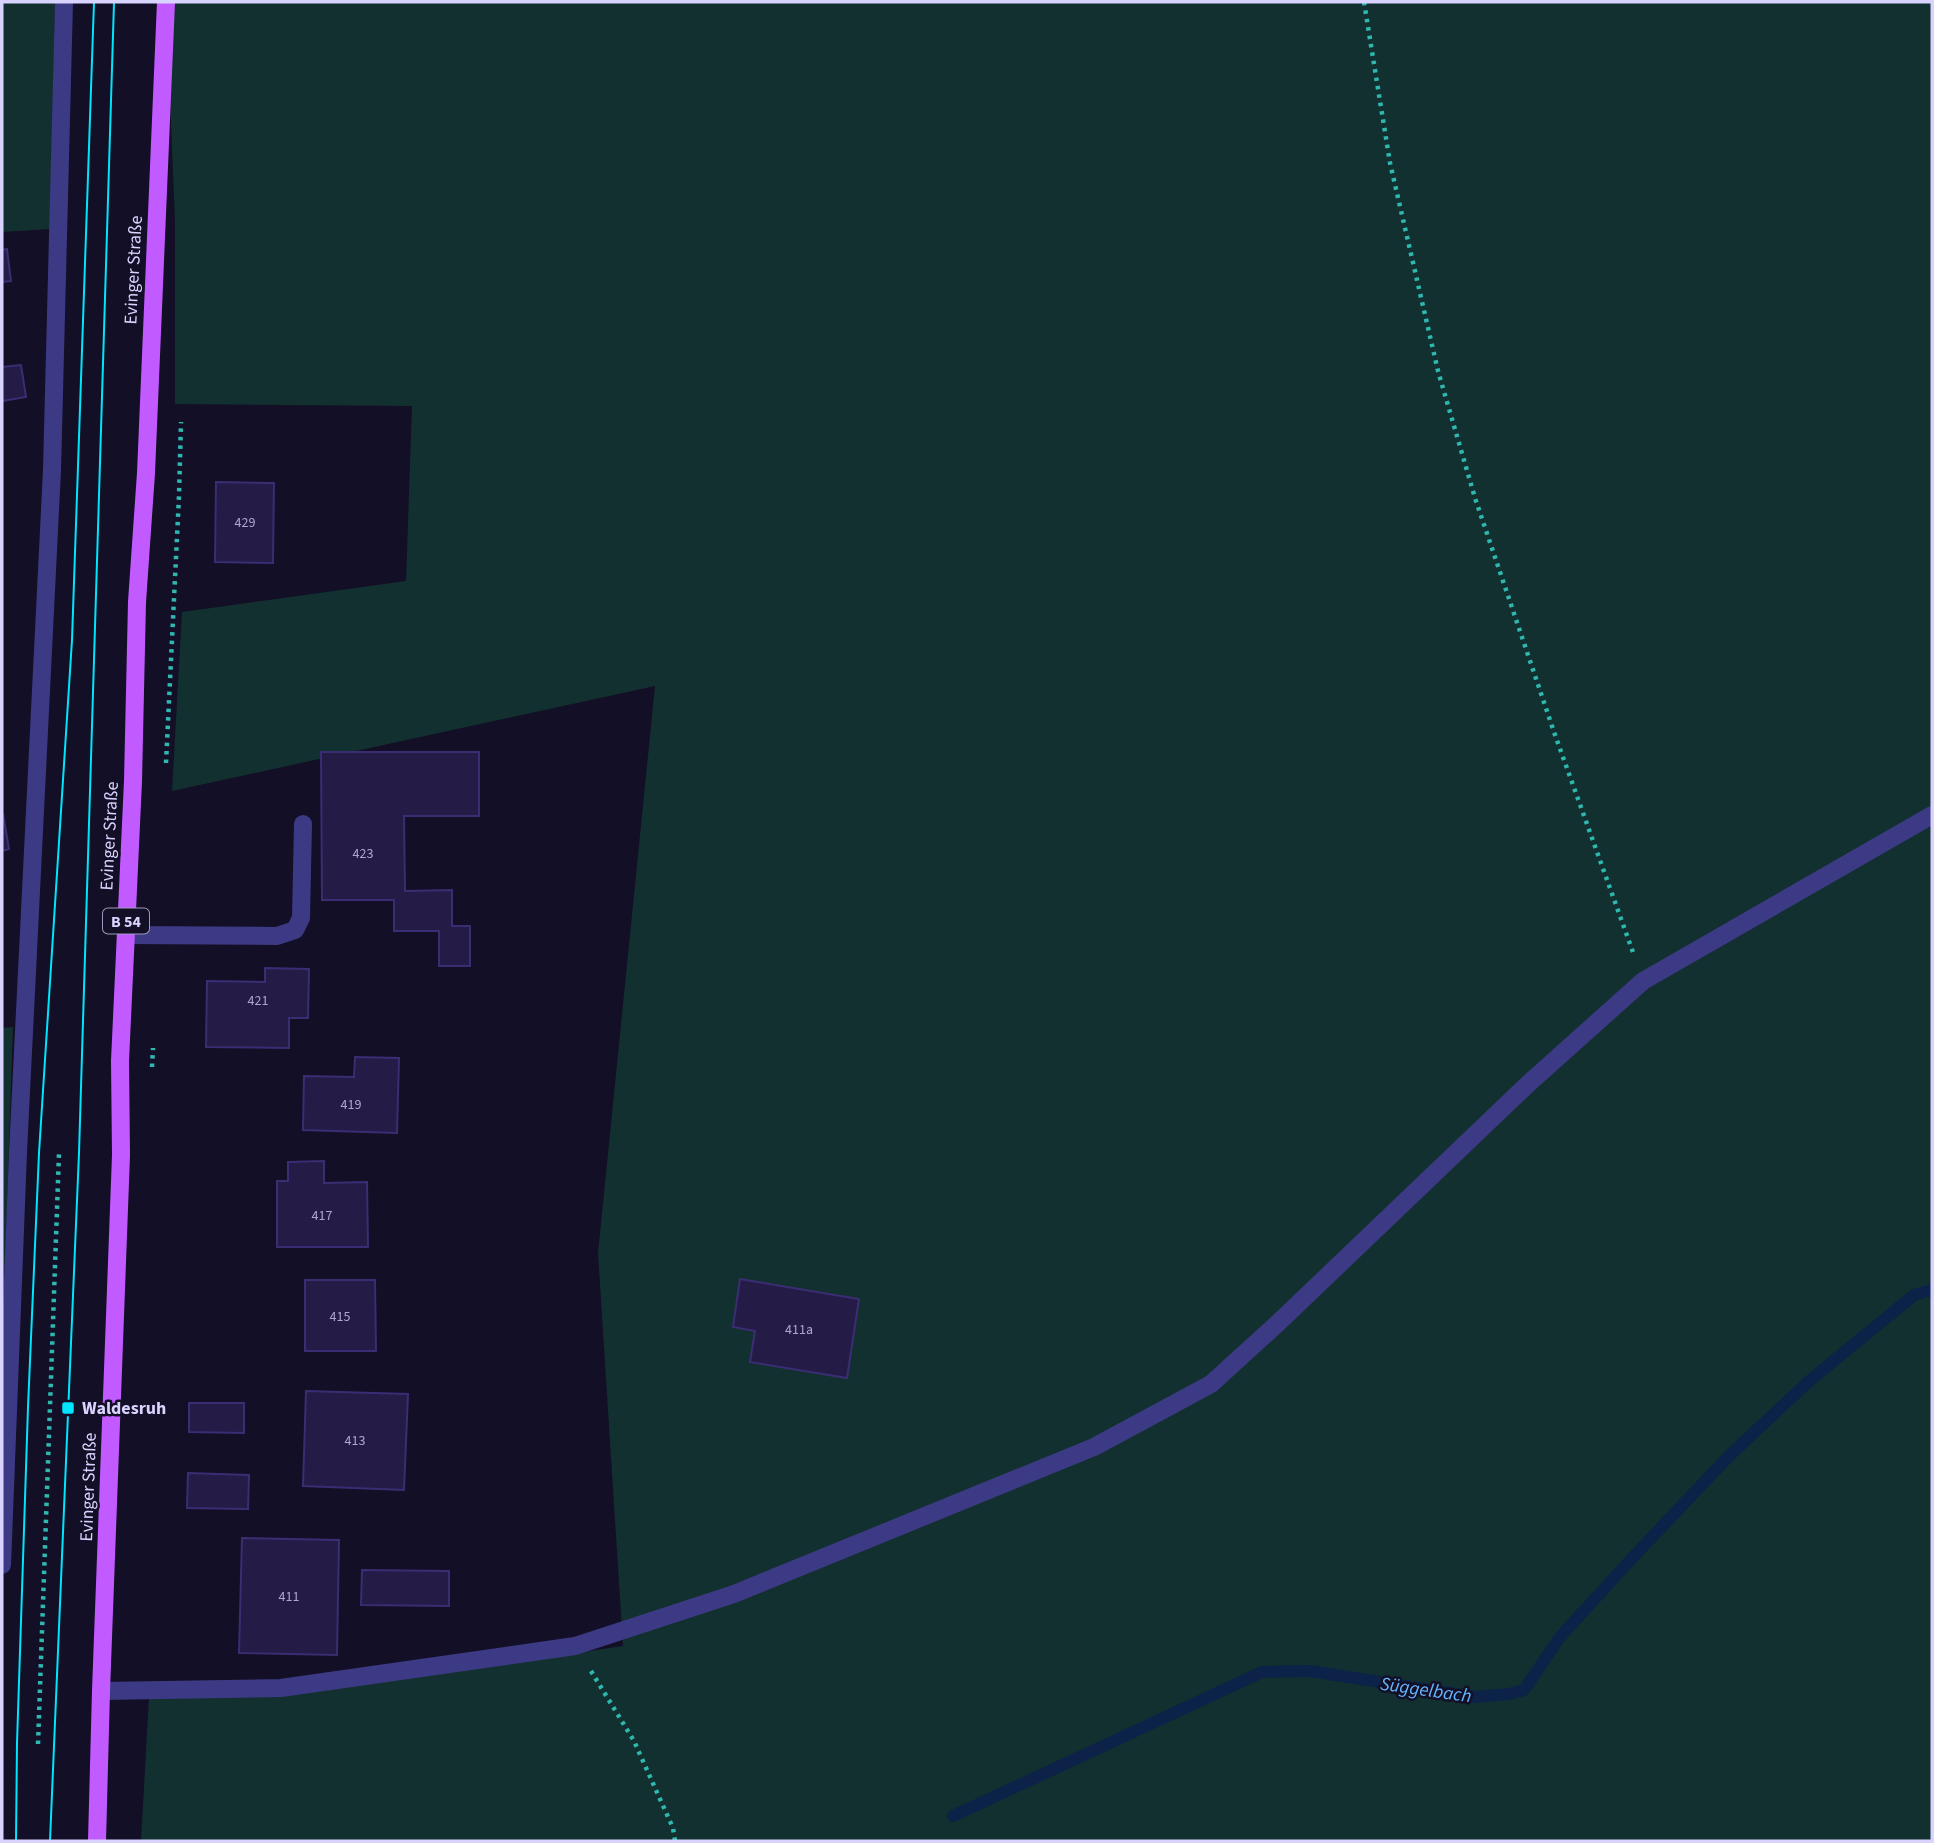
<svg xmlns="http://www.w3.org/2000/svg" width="1934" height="1843" font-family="'Source Sans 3',sans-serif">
  <rect width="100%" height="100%" fill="#130f26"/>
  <g fill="#12302f">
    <path d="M2 2H55L50 229 2 232Z"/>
    <path d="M166 2H1932V1841H141L149 1697 285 1696 623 1646 598 1253 655 686 172 791 182 612 406 581 412 406 175 404V222Z"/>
    <path d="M13 1027 2 1355V1028Z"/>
  </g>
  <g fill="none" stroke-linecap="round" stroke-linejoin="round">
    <path stroke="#0c2248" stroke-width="12" d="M953 1816 1262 1672 1310 1671 1475 1697 1509 1694 1524 1690 1560 1637 1635 1555 1729 1456 1808 1382 1914 1295 1932 1290"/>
  </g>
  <g fill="#241b47" stroke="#3b2d73" stroke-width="2">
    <path d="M7 249 11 281 2 282V250Z"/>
    <path d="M21 365 26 397 2 401V367Z"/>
    <path d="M216 482 274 483 273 563 215 562Z"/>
    <path d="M321 752H479V816H404L405 891 452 890V926H470V966H439V931H394V900H322Z"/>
    <path d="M2 814H3L9 849 2 851Z"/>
    <path d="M265 968 309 969 308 1018H289V1048L206 1047 207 981 265 982Z"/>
    <path d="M355 1057 399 1058 397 1133 303 1130 304 1076 354 1077Z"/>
    <path d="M324 1161V1183L367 1182 368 1247H277V1181H288V1162Z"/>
    <path d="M740 1279 859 1299 847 1378 750 1362 755 1331 733 1327Z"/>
    <path d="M305 1280H375L376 1351H305Z"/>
    <path d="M306 1391 408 1394 404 1490 303 1486Z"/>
    <path d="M189 1403H244V1433L189 1432Z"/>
    <path d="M188 1473 249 1475 248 1509 187 1508Z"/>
    <path d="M242 1538 339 1540 337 1655 239 1653Z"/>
    <path d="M362 1570 449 1571V1606L361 1605Z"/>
  </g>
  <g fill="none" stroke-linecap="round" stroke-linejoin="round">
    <g stroke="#2fb8b0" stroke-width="4.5" stroke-dasharray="3.5 5" stroke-linecap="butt">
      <path d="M1364 2 1390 163 1438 371 1475 498 1554 732 1634 955"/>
      <path d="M166 763 179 496 181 422"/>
      <path d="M152 1067 153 1048"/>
      <path d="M591 1671 634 1741 673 1828 675 1841"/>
      <path d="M38 1744 59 1153"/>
    </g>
    <g stroke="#3d3a85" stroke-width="18">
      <path d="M126 935 277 936 295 930 301 918 303 824"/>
      <path d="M2 1565 18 1152 52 470 64 2"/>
      <path d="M101 1691 281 1688 575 1646 734 1594 1094 1447 1211 1384 1279 1322 1528 1084 1643 981 1932 815"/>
    </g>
    <path stroke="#c25bff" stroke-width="18" d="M97 1841 101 1691 121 1155 120 1061 133 781 137 602 146 473 166 2"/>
    <g stroke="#00e5ff" stroke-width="2">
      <path d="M16 1841 17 1743 28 1407 39 1153 72 640 94 2"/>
      <path d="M50 1841 79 1153 114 2"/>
    </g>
  </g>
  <rect fill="#00e5ff" stroke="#130f26" stroke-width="2.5" x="61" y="1401" width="14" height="14" rx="3.5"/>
  <g text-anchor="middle" stroke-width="5" stroke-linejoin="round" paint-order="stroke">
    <g font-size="14" fill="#aca6d1">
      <text x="245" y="527">429</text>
      <text x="363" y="858">423</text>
      <text x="258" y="1005">421</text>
      <text x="351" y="1109">419</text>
      <text x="322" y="1220">417</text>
      <text x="340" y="1321">415</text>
      <text x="799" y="1334">411a</text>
      <text x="355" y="1445">413</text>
      <text x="289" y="1601">411</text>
    </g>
    <rect fill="#130f26" stroke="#9e99be" stroke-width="2" x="103" y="908.5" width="46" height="25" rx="5"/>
    <g font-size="16" font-weight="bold" fill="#d9d4ff">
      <text x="126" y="927">B 54</text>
    </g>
    <g font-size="18" fill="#d9d4ff" stroke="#130f26">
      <text transform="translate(133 270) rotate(-87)" y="6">Evinger Straße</text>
      <text transform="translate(109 836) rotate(-87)" y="6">Evinger Straße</text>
      <text transform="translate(88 1487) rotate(-88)" y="6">Evinger Straße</text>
    </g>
    <g font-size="18" font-weight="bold" fill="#d9d4ff" stroke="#130f26" text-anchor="start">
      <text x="82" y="1414">Waldesruh</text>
    </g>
    <g font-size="19" font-style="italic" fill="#62b6ff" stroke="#130f26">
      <text transform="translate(1426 1689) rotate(8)" y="7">Süggelbach</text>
    </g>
  </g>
  <rect width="1934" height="1843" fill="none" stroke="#d9d4ff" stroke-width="7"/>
</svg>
